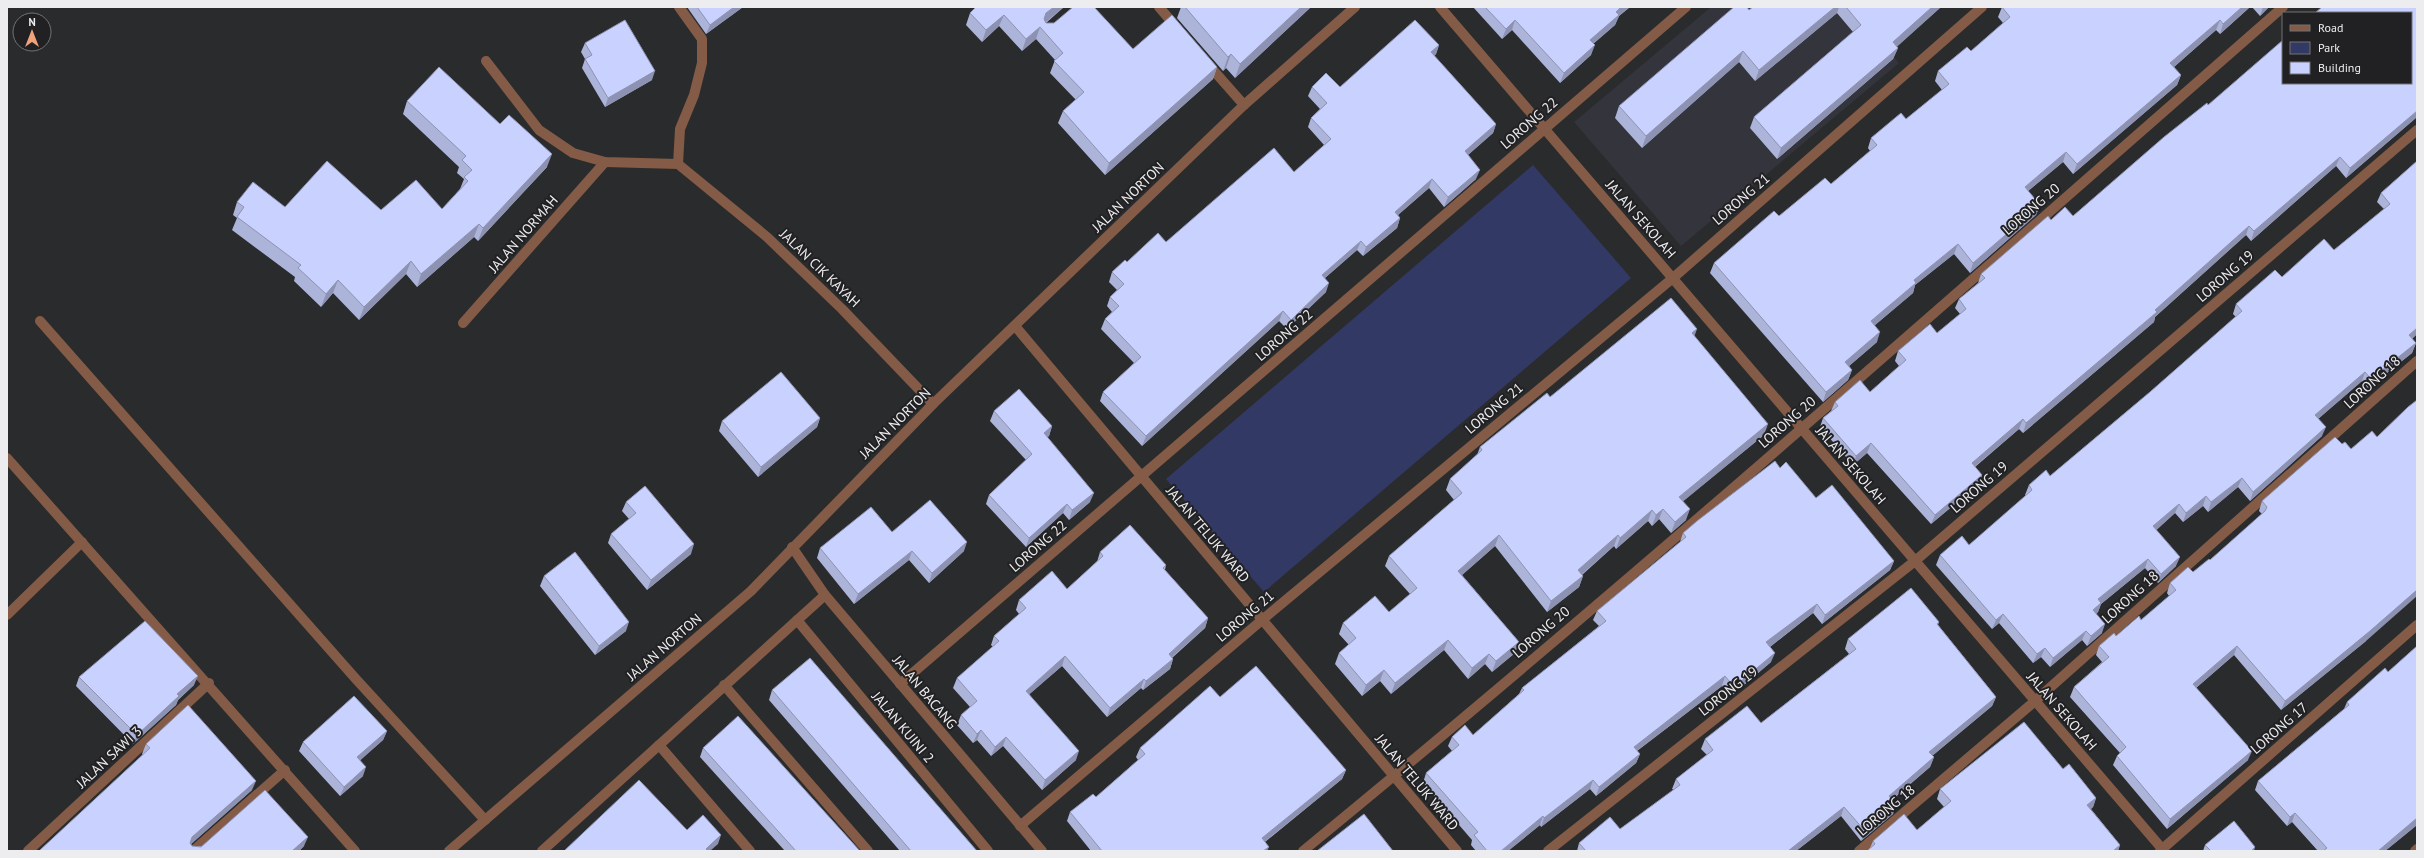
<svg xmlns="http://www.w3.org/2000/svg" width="2424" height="858" font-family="'PT Sans',sans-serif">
  <rect width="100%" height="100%" fill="#2a2b2d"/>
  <path fill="#33343c" d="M1711 7H1851L1899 63 1681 246 1574 122Z"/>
  <path fill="#333965" d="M1533 165 1631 278 1264 592 1166 479Z"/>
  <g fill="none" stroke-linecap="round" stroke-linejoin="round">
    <g stroke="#835b46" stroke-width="10">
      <path d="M40 321 355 678 485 820"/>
      <path d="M724 685 868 851"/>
      <path d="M193 851 285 770"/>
    </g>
    <g stroke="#835b46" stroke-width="10">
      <path d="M1159 7 1177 28"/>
      <path d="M1440 7 2164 851"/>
      <path d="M486 61 539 130 573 153 605 162 678 164 767 237 842 309 933 404"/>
      <path d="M1207 63 1244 105"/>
      <path d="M678 164 680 129 694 95 702 63V39L679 7"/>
      <path d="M463 323 605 162"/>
      <path d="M1015 326 1457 851"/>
      <path d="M7 458 355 851"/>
      <path d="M792 547 825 595 1042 851"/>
      <path d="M7 615 82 542"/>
      <path d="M797 620 988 851"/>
      <path d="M900 684 1686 7"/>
      <path d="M659 745 750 851"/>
      <path d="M1020 826 1262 620 1673 278 1982 7"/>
      <path d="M28 851 209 683"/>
      <path d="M449 851 751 591 933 404 1244 105 1355 7"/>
      <path d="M542 851 825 595"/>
      <path d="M1303 851C1636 578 1959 291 2283 7"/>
      <path d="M1548 851 1915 561 2417 130"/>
      <path d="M1859 851 2035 701 2417 361"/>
      <path d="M2160 851 2417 625"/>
      <path d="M2415 851 2417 849"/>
    </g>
  </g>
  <g fill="#adb4da">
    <path d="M687 7H743L706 34Z"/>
    <path d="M976 7H1064L1046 23 1133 49 1217 67 1213 79 1105 175 1058 123 1063 111 1076 100 1050 73 1055 60 1036 39 1022 51 999 26 982 42 966 25 970 13Z"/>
    <path d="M1181 7H1311L1235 78 1226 68 1223 71 1177 18Z"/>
    <path d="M1473 7H1630L1619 16 1615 25 1593 44 1591 55 1560 83 1512 30 1502 39Z"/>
    <path d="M1753 7H1941L1896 47 1898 48 1893 59 1777 159 1750 128 1754 117 1853 32 1837 13 1755 81 1739 62 1642 148 1615 118 1619 106Z"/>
    <path d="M2002 7H2250L2220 34 2216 30 2174 67 2181 75 2177 85 2073 174 2063 162 2028 191 2040 205 2036 215 1970 273 1954 254 1915 285 1913 293 1875 325 1877 342 1849 366 1852 370 1848 380 1823 402 1710 273 1714 263 1779 216 1831 184 1870 151 1868 148 1871 138 1906 119 1942 90 1935 81 1938 71 1971 51 2003 23 1998 17Z"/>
    <path d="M2252 7H2269L2260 16Z"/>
    <path d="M2417 7V117L2346 178 2336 166 2251 241 2246 235 2155 317 2154 322 2023 433 2019 429 1975 467 1982 475 1979 484 1931 524 1867 453 1853 465 1820 427 1823 418 1831 411 1835 402 1870 392 1899 366 1895 361 1898 351 1937 333 1960 314 1955 308 1959 299 1978 283 1981 274 2051 220 2073 216 2208 105Z"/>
    <path d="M585 43 652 80 605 107 582 68 585 59 581 52Z"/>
    <path d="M1439 45 1436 54 1434 56 1496 124 1493 133 1468 155 1476 179 1444 207 1429 188 1398 215 1400 218 1397 228 1363 256 1357 250 1325 278 1326 292 1287 329 1279 321 1142 446 1100 401 1103 392 1134 363 1101 329 1105 319 1112 312 1107 306 1110 297 1117 290 1109 282 1112 272 1127 262 1166 242 1294 172 1324 145 1308 127 1311 118 1320 109 1308 96 1312 87H1340Z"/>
    <path d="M407 101 547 167 478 241 474 237 417 287 406 274 359 320 333 293 321 307 294 281 295 277 232 230 237 218 233 215 237 202 285 207 381 210 442 209 460 189 464 179 457 173 459 167 403 114Z"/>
    <path d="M2417 161V334L2412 339 2416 343 2412 353 2368 388 2362 381 2318 419 2322 436 2250 501 2238 487 2208 512 2203 506 2183 522 2175 513 2156 530 2176 566 2158 583 2145 568 2101 604 2098 612 2096 614 2102 633 2087 646 2082 640 2050 667 2041 657 2033 663 1999 623 1992 629 1936 565 1940 555 1969 545 2026 496 2025 495 2029 485 2050 476 2150 392 2236 317 2233 314 2236 304 2282 277 2334 250 2384 209 2377 202 2381 193Z"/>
    <path d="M1694 336 1764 435 1683 501 1686 520 1671 533 1659 519 1652 526 1648 521 1616 549 1614 546 1582 575 1583 576 1579 587 1547 612 1495 546 1462 575 1519 642 1515 653 1492 672 1485 664 1468 679 1444 650 1391 694 1380 681 1362 696 1335 664 1339 653 1349 645 1339 634 1343 623 1389 612 1410 594 1385 566 1389 556 1454 500 1446 490 1450 479 1477 455 1480 447 1550 397Z"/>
    <path d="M994 411 1052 426 1049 436 1047 437 1090 502 1069 520 1063 513 1026 547 986 504 989 495 1026 460 990 421Z"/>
    <path d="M820 418 817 427 758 477 719 431 722 421Z"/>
    <path d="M2335 437 2366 641 2281 710 2234 655 2196 688 2248 760 2167 829 2113 765 2117 756 2120 753 2070 697 2074 687 2102 662 2096 655 2099 646 2141 620 2169 596 2167 593 2170 583 2193 572 2210 560 2262 514 2259 511 2262 501Z"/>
    <path d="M1780 468 1816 498 1894 561 1890 570 1822 624 1813 613 1770 647 1771 662 1731 696 1722 686 1637 751 1640 754 1636 763 1596 796 1590 789 1541 827 1540 825 1508 851H1476L1471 845 1472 840 1423 783 1426 773 1452 751 1448 746 1452 737 1473 735 1519 694 1522 688 1599 626 1593 620 1597 611 1680 542 1683 533Z"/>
    <path d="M626 502 691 554 647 590 608 543 611 534 629 519 622 511Z"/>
    <path d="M820 548 964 551 929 583 909 560 854 604 817 558Z"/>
    <path d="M1100 552 1166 565 1165 570 1208 618 1205 628 1172 658 1173 659 1170 669 1143 690 1141 688 1107 717 1062 666 1029 694 1076 760 1042 790 1003 746 991 756 977 740 973 743 957 725 961 715 970 707 953 688 957 678 993 647 991 645 994 636 1019 614 1016 610 1019 600 1067 589 1097 562Z"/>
    <path d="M544 576 626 631 595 655 540 586Z"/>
    <path d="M1939 622 1938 625 1996 697 1992 706 1932 756 1934 757 1930 767 1892 800 1896 804 1893 814 1861 841 1841 816 1796 851H1577L1579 843 1620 829 1674 790 1672 789 1676 779 1707 755 1701 749 1705 739 1761 723 1849 654 1845 649 1848 639Z"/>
    <path d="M2417 646V825L2385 851H2318L2292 822 2287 826 2255 790 2258 781 2344 709 2347 702 2388 672Z"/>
    <path d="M79 677 194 685 178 700 176 705 133 744 76 686Z"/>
    <path d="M772 690 977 851H900L769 700Z"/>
    <path d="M1220 697 1346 770 1342 779 1265 842 1267 851H1091L1067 821 1070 812 1096 797 1138 760 1136 757 1140 748Z"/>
    <path d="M387 731 383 740 360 760 363 776 340 796 299 751 303 742Z"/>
    <path d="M146 744 252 790 191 844 192 846H304L299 851H39L143 755 142 754Z"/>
    <path d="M703 748 860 851H785L700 757Z"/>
    <path d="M2063 769 2096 798 2093 807 2091 809 2120 845 2118 851H1868L1870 848 1873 841 1917 830 1944 807 1937 799 1940 789Z"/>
    <path d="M2205 845 2254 851H2203Z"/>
  </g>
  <g fill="#8d92b2">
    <path d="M734 7H743L706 34 710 25Z"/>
    <path d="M1054 7H1064L1042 25 1040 31 1046 13Z"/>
    <path d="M1301 7H1311L1235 78 1240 64Z"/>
    <path d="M1621 7H1630L1619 16 1615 25 1586 50 1590 40 1616 12Z"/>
    <path d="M1835 7H1839L1837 13 1755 81 1759 70Z"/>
    <path d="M1932 7H1941L1889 54 1893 42Z"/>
    <path d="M2242 7H2250L2220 34 2223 24Z"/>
    <path d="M2263 7H2269L2260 16Z"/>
    <path d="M1004 15 999 26 982 42 986 30Z"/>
    <path d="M1515 20 1512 30 1502 39 1506 29Z"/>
    <path d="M2220 20 2216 30 2167 73 2170 63Z"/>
    <path d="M1040 27 1036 39 1022 51 1026 39Z"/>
    <path d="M1439 45 1436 54 1428 62 1431 52Z"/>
    <path d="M1595 45 1591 55 1560 83 1564 73Z"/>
    <path d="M1898 48 1893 59 1777 159 1781 148Z"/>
    <path d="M1743 51 1739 62 1642 148 1646 136Z"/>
    <path d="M1231 54 1226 68 1223 71 1228 57Z"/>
    <path d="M1217 67 1213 79 1105 175 1109 163Z"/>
    <path d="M655 71 652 80 605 107 608 98Z"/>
    <path d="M2181 75 2177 85 2073 174 2077 164Z"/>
    <path d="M2417 111V117L2346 178 2350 168Z"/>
    <path d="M1496 124 1493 133 1461 161 1465 151Z"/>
    <path d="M2066 152 2063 162 2021 197 2025 187Z"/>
    <path d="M552 154 547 167 478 241 483 228Z"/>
    <path d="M2340 157 2336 166 2251 241 2254 231Z"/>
    <path d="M1480 170 1476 179 1444 207 1448 197Z"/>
    <path d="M1432 179 1429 188 1391 221 1395 212Z"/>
    <path d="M2040 205 2036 215 1970 273 1973 263Z"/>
    <path d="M1400 218 1397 228 1363 256 1366 247Z"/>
    <path d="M479 224 474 237 417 287 421 274Z"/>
    <path d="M2249 226 2246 235 2155 317 2154 322 2023 433 2026 423 2155 310Z"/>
    <path d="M1361 241 1357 250 1318 284 1322 275Z"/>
    <path d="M1958 244 1954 254 1915 285 1913 293 1868 331 1871 321 1914 280Z"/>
    <path d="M411 261 406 274 359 320 364 307Z"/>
    <path d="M338 280 333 293 321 307 326 294Z"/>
    <path d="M1329 283 1326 292 1287 329 1291 320Z"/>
    <path d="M1283 311 1279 321 1142 446 1146 436Z"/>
    <path d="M2417 328V334L2405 344 2409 335Z"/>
    <path d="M1697 329 1693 340 1692 333Z"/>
    <path d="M1880 332 1877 342 1842 372 1845 362Z"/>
    <path d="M2416 343 2412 353 2368 388 2371 379Z"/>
    <path d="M1852 370 1848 380 1823 402 1826 392Z"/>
    <path d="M2365 372 2362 381 2311 425 2315 415Z"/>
    <path d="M820 418 817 427 758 477 761 467Z"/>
    <path d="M2023 419 2019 429 1968 472 1972 463Z"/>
    <path d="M1768 424 1764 435 1675 508 1679 497Z"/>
    <path d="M1052 426 1049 436 1041 443 1044 433Z"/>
    <path d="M2326 427 2322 436 2250 501 2253 492Z"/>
    <path d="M1871 443 1867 453 1853 465 1856 456Z"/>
    <path d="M1982 475 1979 484 1931 524 1935 515Z"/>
    <path d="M2242 478 2238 487 2208 512 2211 502Z"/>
    <path d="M1094 493 1090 502 1069 520 1072 510Z"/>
    <path d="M2206 496 2203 506 2183 522 2186 513Z"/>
    <path d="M1067 504 1063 513 1026 547 1029 538Z"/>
    <path d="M2179 504 2175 513 2150 536 2153 526Z"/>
    <path d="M1663 509 1659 519 1652 526 1656 515Z"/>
    <path d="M1690 509 1686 520 1671 533 1675 522Z"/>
    <path d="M1652 510 1648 521 1616 549 1620 538Z"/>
    <path d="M1499 535 1495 546 1454 582 1458 571Z"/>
    <path d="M1618 535 1614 546 1574 581 1578 570Z"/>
    <path d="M967 542 964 551 929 583 932 573Z"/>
    <path d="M694 544 691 554 647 590 651 580Z"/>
    <path d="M912 551 909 560 854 604 858 594Z"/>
    <path d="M2180 557 2176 566 2158 583 2161 574Z"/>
    <path d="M2148 559 2145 568 2101 604 2098 612 2090 619 2093 610 2098 599Z"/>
    <path d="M1894 561 1890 570 1822 624 1825 615Z"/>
    <path d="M1583 576 1579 587 1547 612 1551 601Z"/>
    <path d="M2417 590V596L2366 641 2281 710 2285 701Z"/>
    <path d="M1817 604 1813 613 1763 652 1766 642Z"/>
    <path d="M2003 614 1999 623 1992 629 1996 620Z"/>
    <path d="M1208 618 1205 628 1165 663 1169 654Z"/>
    <path d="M629 622 626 631 595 655 599 646Z"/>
    <path d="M2105 624 2102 633 2087 646 2091 636Z"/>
    <path d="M2086 631 2082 640 2050 667 2053 658Z"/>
    <path d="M1448 640 1444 650 1391 694 1395 683Z"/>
    <path d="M1519 642 1515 653 1492 672 1496 661Z"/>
    <path d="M2237 646 2234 655 2189 694 2193 684Z"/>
    <path d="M2045 648 2041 657 2033 663 2037 654Z"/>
    <path d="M1775 653 1771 662 1731 696 1734 687Z"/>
    <path d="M1489 654 1485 664 1468 679 1472 668Z"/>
    <path d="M1065 656 1062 666 1023 700 1026 691Z"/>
    <path d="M1173 659 1170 669 1143 690 1146 681Z"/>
    <path d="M1384 670 1380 681 1362 696 1366 685Z"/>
    <path d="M198 676 194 685 178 700 176 705 133 744 137 735 177 694Z"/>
    <path d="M1725 676 1722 686 1630 756 1634 747Z"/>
    <path d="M1144 679 1141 688 1107 717 1110 708Z"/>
    <path d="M1996 697 1992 706 1926 761 1929 752Z"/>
    <path d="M981 730 977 740 973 743 977 734Z"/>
    <path d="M387 731 383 740 354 766 357 757Z"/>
    <path d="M1006 737 1003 746 991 756 995 747Z"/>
    <path d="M1079 751 1076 760 1042 790 1045 780Z"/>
    <path d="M2252 751 2248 760 2167 829 2170 819Z"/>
    <path d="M1640 754 1636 763 1596 796 1599 787Z"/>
    <path d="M1934 757 1930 767 1885 805 1889 796Z"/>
    <path d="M366 767 363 776 340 796 344 787Z"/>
    <path d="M1346 770 1342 779 1258 847 1262 838Z"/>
    <path d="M1593 780 1590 789 1541 827 1544 818Z"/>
    <path d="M256 781 252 790 189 846 192 837Z"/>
    <path d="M2096 798 2093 807 2084 814 2087 805Z"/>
    <path d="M1896 804 1893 814 1861 841 1865 831Z"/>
    <path d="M1844 807 1841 816 1796 851H1788Z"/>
    <path d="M2295 813 2292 822 2287 826 2290 817Z"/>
    <path d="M1543 816 1540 825 1508 851H1501Z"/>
    <path d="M2417 818V825L2385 851H2378Z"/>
    <path d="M721 835 718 844 710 851H705L706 849Z"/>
    <path d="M308 837 304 846 299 851H292Z"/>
    <path d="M2120 845 2118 851H2113Z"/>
    <path d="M1269 847 1267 851H1263Z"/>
    <path d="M2255 847 2254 851H2251Z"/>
  </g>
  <g fill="#c9d1fe" stroke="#8d92b2">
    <path d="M697 7H734L710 25Z"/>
    <path d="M976 7H1054L1046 13 1044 19 1046 23H1054L1073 7H1094L1133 49 1172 15 1217 67 1109 163 1063 111 1084 92 1054 61 1063 53 1040 27 1026 39 1004 15 986 30 970 13Z"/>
    <path d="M1185 7H1301L1240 64 1231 54 1228 57Z"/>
    <path d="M1485 7H1621L1616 12 1619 15 1590 40 1595 45 1564 73 1515 20 1506 29Z"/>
    <path d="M1734 7H1747L1749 10 1753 7H1835L1759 70 1743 51 1646 136 1619 106Z"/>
    <path d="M1846 7H1932L1893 42 1898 48 1781 148 1754 117 1861 25Z"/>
    <path d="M2002 7H2242L2223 24 2220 20 2170 63 2181 75 2077 164 2066 152 2025 187 2040 205 1973 263 1958 244 1914 280 1916 283 1871 321 1880 332 1845 362 1852 370 1826 392 1714 263 1774 211 1779 216 1825 178 1831 184 1877 145 1871 138 1901 113 1906 119 1949 84 1938 71 1967 47 1971 51 2010 17Z"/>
    <path d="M2322 7H2417V111L2350 168 2340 157 2254 231 2249 226 2155 310 2157 312 2026 423 2023 419 1972 463 1982 475 1935 515 1871 443 1856 456 1823 418 1838 406 1835 402 1860 380 1870 392 1906 360 1898 351 1930 324 1937 333 1966 309 1959 299 1985 278 1981 274 2048 216 2051 220 2065 207 2073 216 2164 137 2207 103 2208 105 2283 40V83H2411V13H2315Z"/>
    <path d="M625 20 655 71 608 98 585 59 592 55 585 43Z"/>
    <path d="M1415 20 1439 45 1431 52 1496 124 1465 151 1480 170 1448 197 1432 179 1395 212 1400 218 1366 247 1361 241 1322 275 1329 283 1291 320 1283 311 1146 436 1103 392 1141 357 1105 319 1119 306 1110 297 1124 284 1112 272 1125 260 1127 262 1158 233 1166 242 1274 148 1294 172 1331 139 1311 118 1327 103 1312 87 1326 73 1340 87Z"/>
    <path d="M439 67 500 124 509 115 552 154 483 228 479 224 421 274 411 261 364 307 338 280 326 294 298 268 301 265 237 217 244 207 237 202 253 182 285 207 327 161 381 210 416 180 442 209 468 181 464 177 472 170 462 160 466 156 407 101Z"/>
    <path d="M2417 161V328L2409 335 2416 343 2371 379 2365 372 2315 415 2326 427 2253 492 2242 478 2211 502 2206 496 2186 513 2179 504 2153 526 2180 557 2161 574 2148 559 2098 599 2101 603 2093 610 2105 624 2091 636 2086 631 2053 658 2045 648 2037 654 2003 614 1996 620 1940 555 1962 536 1969 545 2032 490 2029 485 2046 470 2050 476 2150 392 2242 311 2236 304 2275 270 2282 277 2324 239 2334 250 2390 204 2381 193Z"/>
    <path d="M1671 298 1697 329 1692 333 1768 424 1679 497 1690 509 1675 522 1663 509 1656 515 1652 510 1620 538 1618 535 1578 570 1583 576 1551 601 1499 535 1458 571 1519 642 1496 661 1489 654 1472 668 1448 640 1395 683 1384 670 1366 685 1339 653 1356 638 1343 623 1375 596 1389 612 1417 588 1389 556 1462 493 1450 479 1482 450 1480 447 1547 393 1550 397Z"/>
    <path d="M781 372 820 418 761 467 722 421Z"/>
    <path d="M1019 389 1052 426 1044 433 1094 493 1072 510 1067 504 1029 538 989 495 1032 454 994 411Z"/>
    <path d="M2417 400V590L2370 631 2285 701 2237 646 2193 684 2252 751 2170 819 2117 756 2126 747 2074 687 2109 657 2099 646 2114 633 2116 636 2139 616 2141 620 2176 590 2170 583 2188 567 2193 572 2209 559 2210 560 2265 511 2267 507 2262 501 2335 437 2342 444 2345 442 2351 449 2372 431 2377 437 2408 407Z"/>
    <path d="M1775 461 1780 468 1786 462 1816 498 1832 485 1894 561 1825 615 1817 604 1766 642 1775 653 1734 687 1725 676 1634 747 1640 754 1599 787 1593 780 1544 818 1543 816 1501 851H1487L1474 835 1478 832 1426 773 1459 745 1452 737 1465 725 1473 735 1524 690 1522 688 1606 621 1597 611 1686 537 1683 533 1697 521Z"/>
    <path d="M645 486 694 544 651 580 611 534 636 513 626 502Z"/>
    <path d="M930 500 967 542 932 573 912 551 858 594 820 548 871 507 892 532Z"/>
    <path d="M1130 525 1166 565 1163 568 1208 618 1169 654 1173 659 1146 681 1144 679 1110 708 1065 656 1026 691 1079 751 1045 780 1006 737 995 747 981 730 977 734 961 715 977 701 957 678 999 641 994 636 1026 608 1019 600 1052 571 1067 589 1103 556 1100 552Z"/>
    <path d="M575 552 629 622 599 646 544 576Z"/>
    <path d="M1911 588 1939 622 1937 624 1996 697 1929 752 1934 757 1889 796 1896 804 1865 831 1844 807 1788 851H1586L1579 843 1610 817 1620 829 1680 785 1676 779 1713 750 1705 739 1747 706 1761 723 1856 649 1848 639Z"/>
    <path d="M145 621 198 676 177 694 179 696 137 735 79 677Z"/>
    <path d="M2417 646V818L2378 851H2323L2327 848 2295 813 2290 817 2258 781 2349 705 2347 702 2385 668 2388 672Z"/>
    <path d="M810 658 977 851H911L772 690Z"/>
    <path d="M1256 666 1346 770 1262 838 1269 847 1263 851H1102L1070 812 1093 794 1096 797 1145 754 1140 748 1210 686 1220 697Z"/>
    <path d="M354 696 387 731 357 757 366 767 344 787 303 742Z"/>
    <path d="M188 705 256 781 192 837 190 843 192 846 201 847 265 790 308 837 292 851H39L150 748 146 744Z"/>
    <path d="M738 716 860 851H796L703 748Z"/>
    <path d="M2024 722 2063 769 2069 764 2096 798 2087 805 2120 845 2113 851H1869L1868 850 1875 844 1873 841 1904 814 1917 830 1951 801 1940 789Z"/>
    <path d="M639 780 687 830 703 815 721 835 706 849 708 851H564Z"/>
    <path d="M1364 814 1393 851H1317Z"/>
    <path d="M2234 821 2255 847 2251 851H2211L2205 845Z"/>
  </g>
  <g text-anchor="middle" stroke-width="4" stroke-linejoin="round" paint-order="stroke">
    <g font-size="14" fill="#ededef" stroke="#212123">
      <text transform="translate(1529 123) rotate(-41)" y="5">LORONG 22</text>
      <text transform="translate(1128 197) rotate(-44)" y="5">JALAN NORTON</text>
      <text transform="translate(1741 199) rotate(-41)" y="5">LORONG 21</text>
      <text transform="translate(2031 209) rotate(-41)" y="5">LORONG 20</text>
      <text transform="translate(1641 219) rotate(49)" y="5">JALAN SEKOLAH</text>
      <text transform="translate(523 234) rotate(-49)" y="5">JALAN NORMAH</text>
      <text transform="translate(820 268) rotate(44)" y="5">JALAN CIK KAYAH</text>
      <text transform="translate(2225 276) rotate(-41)" y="5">LORONG 19</text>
      <text transform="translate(1284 335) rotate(-41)" y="5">LORONG 22</text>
      <text transform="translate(2372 382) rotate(-42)" y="5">LORONG 18</text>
      <text transform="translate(1494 408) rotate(-40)" y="5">LORONG 21</text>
      <text transform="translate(1787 422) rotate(-41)" y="5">LORONG 20</text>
      <text transform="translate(895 423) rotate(-45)" y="5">JALAN NORTON</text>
      <text transform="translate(1851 465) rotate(49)" y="5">JALAN SEKOLAH</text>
      <text transform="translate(1979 487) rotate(-41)" y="5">LORONG 19</text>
      <text transform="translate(1208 534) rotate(50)" y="5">JALAN TELUK WARD</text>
      <text transform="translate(1038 546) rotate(-41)" y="5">LORONG 22</text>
      <text transform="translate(2130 597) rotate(-42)" y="5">LORONG 18</text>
      <text transform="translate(1245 616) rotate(-40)" y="5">LORONG 21</text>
      <text transform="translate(1541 632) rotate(-41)" y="5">LORONG 20</text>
      <text transform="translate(664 647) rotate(-41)" y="5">JALAN NORTON</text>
      <text transform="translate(1728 691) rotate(-38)" y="5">LORONG 19</text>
      <text transform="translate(925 692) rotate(50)" y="5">JALAN BACANG</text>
      <text transform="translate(2062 711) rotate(49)" y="5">JALAN SEKOLAH</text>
      <text transform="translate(903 727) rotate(50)" y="5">JALAN KUINI 2</text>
      <text transform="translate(2279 728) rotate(-41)" y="5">LORONG 17</text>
      <text transform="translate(109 757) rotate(-43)" y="5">JALAN SAWI 3</text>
      <text transform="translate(1417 782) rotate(50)" y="5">JALAN TELUK WARD</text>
      <text transform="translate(1886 810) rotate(-40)" y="5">LORONG 18</text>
    </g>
  </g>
  <rect width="2424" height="858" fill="none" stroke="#ededef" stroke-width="16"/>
  <rect x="2282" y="12" width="130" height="72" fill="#212123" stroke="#737375"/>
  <rect x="2290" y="25" width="20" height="6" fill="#835b46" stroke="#737375"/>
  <text x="2318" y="32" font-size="12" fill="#ededef">Road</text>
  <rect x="2290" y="42" width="20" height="12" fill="#333965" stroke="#737375"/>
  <text x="2318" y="52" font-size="12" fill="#ededef">Park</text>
  <rect x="2290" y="62" width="20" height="12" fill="#c9d1fe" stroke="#737375"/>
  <text x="2318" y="72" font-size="12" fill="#ededef">Building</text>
  <g transform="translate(32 32)"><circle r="19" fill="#212123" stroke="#737375"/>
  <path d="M0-3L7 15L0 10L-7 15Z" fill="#f0a27a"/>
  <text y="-6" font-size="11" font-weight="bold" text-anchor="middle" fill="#ededef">N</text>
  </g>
</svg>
